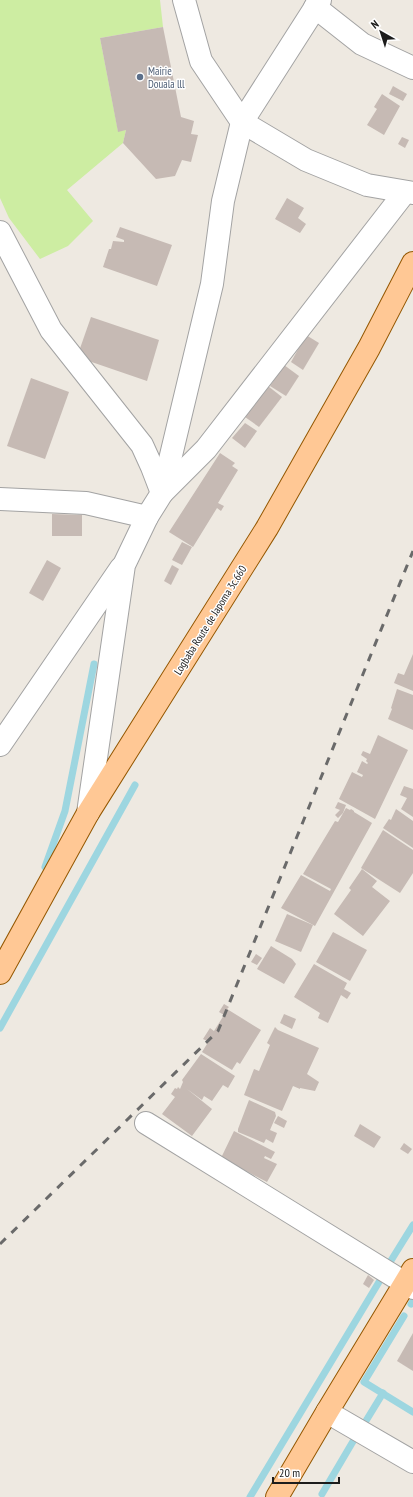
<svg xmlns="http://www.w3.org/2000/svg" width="413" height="1497" font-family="'PT Sans Narrow',sans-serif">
  <rect width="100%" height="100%" fill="#eee9e1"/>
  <path fill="#cdeda2" d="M0 0H160L163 27 100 38 118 131 126 130 123 143 67 190 93 221 68 246 40 259 9 218 0 198Z"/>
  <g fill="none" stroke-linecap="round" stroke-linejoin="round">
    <g stroke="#9dd6e0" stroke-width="7">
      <path d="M45 867 65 811 94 664"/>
      <path d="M0 1028 135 785"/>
      <path d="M387 1267 413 1225"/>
      <path d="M411 1304 413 1301"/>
      <path d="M404 1316 364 1382 413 1412"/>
      <path d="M361 1429 383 1393"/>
      <path d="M322 1494 355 1438"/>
      <path d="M250 1497 382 1277"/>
    </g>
  </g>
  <g fill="#c6bab4">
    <path d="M163 27 181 117 194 121 191 134 198 135 191 162 182 160 175 176 156 179 123 143 126 130 118 132 100 38Z"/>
    <path d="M393 86 407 94 403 101 389 94Z"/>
    <path d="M382 94 400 106 384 135 367 125 377 109 374 107Z"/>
    <path d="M402 137 409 140 405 148 398 144Z"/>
    <path d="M287 198 304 208 298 218 306 224 300 233 275 219Z"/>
    <path d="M120 227 172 245 157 286 103 267 109 249H111L113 241 124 242V240L116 237Z"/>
    <path d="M91 317 159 340 147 381 77 357Z"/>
    <path d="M306 335 319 343 303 370 291 362Z"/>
    <path d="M284 365 299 376 286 396 270 386Z"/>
    <path d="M31 378 69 392 45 459 7 446Z"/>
    <path d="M268 386 282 397 259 427 245 417Z"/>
    <path d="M245 423 257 431 245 448 232 438Z"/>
    <path d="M220 453 235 463 232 466 238 470 218 503 224 506 221 511 217 508 193 547 169 532Z"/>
    <path d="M52 514 82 515V536H52Z"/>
    <path d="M182 542 192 547 182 565 172 560Z"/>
    <path d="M47 560 61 568 43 601 29 593Z"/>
    <path d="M172 565 179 569 171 585 164 581Z"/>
    <path d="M413 654V691L394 683 398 673 404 675Z"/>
    <path d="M397 689 413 695V730L388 719 392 709 391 708Z"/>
    <path d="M378 735 408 750 375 819 339 799 352 772 362 777 363 775 357 772 362 761 367 764 368 763 366 761 367 759 361 755 363 751 370 754Z"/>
    <path d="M404 786 413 789V817L401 809 407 798 400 795Z"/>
    <path d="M338 802 346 805 343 813 338 818 335 815 340 810 335 808Z"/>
    <path d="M346 808 350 810 351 809 354 811V812L372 823 315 926 281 908 301 875 330 891 331 889 303 874 335 821 338 822Z"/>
    <path d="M396 809 413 821V848L383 828 389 819 391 820Z"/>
    <path d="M383 830 413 850V873L400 893 361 868Z"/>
    <path d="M362 869 377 881 372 887 390 901 363 936 334 914 351 890 349 888Z"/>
    <path d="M287 914 313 925 301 952 275 941Z"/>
    <path d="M333 932 367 950 350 981 316 962Z"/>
    <path d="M271 946 292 959 296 964 284 984 257 969Z"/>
    <path d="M256 954 262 958 257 965 251 962Z"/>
    <path d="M314 964 347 983 344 989 351 993 347 999 341 995 328 1023 318 1018 320 1013 294 997Z"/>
    <path d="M224 1004 229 1007 227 1009 261 1030 240 1064 237 1062 232 1070 202 1052 207 1044 206 1043 207 1041 203 1039 210 1028 214 1031 224 1015 219 1012Z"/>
    <path d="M284 1014 296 1019 292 1029 280 1023Z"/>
    <path d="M275 1027 278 1030 319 1048 307 1074 319 1082 315 1091 300 1088V1089L293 1086 282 1111 244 1095 254 1069 259 1071 270 1045 267 1043Z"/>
    <path d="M201 1054 235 1076 228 1088 223 1085 212 1101 204 1096 202 1100 187 1089 212 1109 192 1136 162 1114 175 1097 171 1094 175 1088 177 1089 178 1087 180 1089 183 1082 182 1080Z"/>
    <path d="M249 1100 275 1112 276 1116 270 1130 277 1133 273 1143 266 1139 264 1143 238 1132V1129Z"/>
    <path d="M278 1116 287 1121 284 1128 274 1123Z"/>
    <path d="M360 1124 381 1137 374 1148 354 1136Z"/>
    <path d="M234 1131 275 1152 271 1159 265 1156 264 1158 277 1164 267 1182 221 1158Z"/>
    <path d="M404 1143 412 1149 408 1154 400 1149Z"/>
    <path d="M368 1275 374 1280 369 1288 363 1284Z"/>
    <path d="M413 1333V1371L397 1361Z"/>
  </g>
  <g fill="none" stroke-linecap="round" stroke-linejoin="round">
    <g stroke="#a3a3a3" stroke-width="24">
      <g id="minor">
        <path d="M184 0 201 61 242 122 306 160 367 185 413 193"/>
        <path d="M315 7 362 44 413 68"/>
        <path d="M0 232 51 330 142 445 152 467 162 493 206 449 405 192"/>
        <path d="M0 499 86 503 147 517"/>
        <path d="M0 745 121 568"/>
        <path d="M88 813 124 565 147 517 162 493 212 284 223 201 242 122 320 0"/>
        <path d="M146 1123 413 1288"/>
        <path d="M327 1412 413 1462"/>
      </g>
    </g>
    <g stroke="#945700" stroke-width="24">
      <g id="major">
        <path d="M0 973 88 813 267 528 369 348 413 263"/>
        <path d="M277 1497 327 1412 413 1270"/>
      </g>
    </g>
    <use href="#minor" stroke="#fff" stroke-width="22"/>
    <use href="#major" stroke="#ffc895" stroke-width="22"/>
    <path stroke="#6a6a6a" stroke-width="3" stroke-dasharray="8 8" stroke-linecap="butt" d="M0 1244 218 1031 413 551"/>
  </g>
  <circle fill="#5c6f8a" stroke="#fff" stroke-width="1.5" cx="140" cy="77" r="4"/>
  <g text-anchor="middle" stroke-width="3" stroke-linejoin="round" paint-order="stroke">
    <g font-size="11" fill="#4e5e75" stroke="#fff" text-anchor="start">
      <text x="148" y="75">Mairie<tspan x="148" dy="13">Douala lll</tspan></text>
    </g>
    <g font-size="11" fill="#1c1c1c" stroke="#fff">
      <text transform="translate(210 620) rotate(-58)" y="4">Logbaba Route de Japoma 3c.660</text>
    </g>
  </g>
  <g transform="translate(381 32) rotate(321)" stroke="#ffffff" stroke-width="3" paint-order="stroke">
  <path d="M0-3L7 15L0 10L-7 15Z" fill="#1c1c1c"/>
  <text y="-6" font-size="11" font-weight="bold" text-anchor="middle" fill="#1c1c1c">N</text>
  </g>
  <path d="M273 1477v6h66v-6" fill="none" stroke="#1c1c1c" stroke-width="2"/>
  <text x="279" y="1477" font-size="12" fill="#1c1c1c" stroke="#ffffff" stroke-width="3" paint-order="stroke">20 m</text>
</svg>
